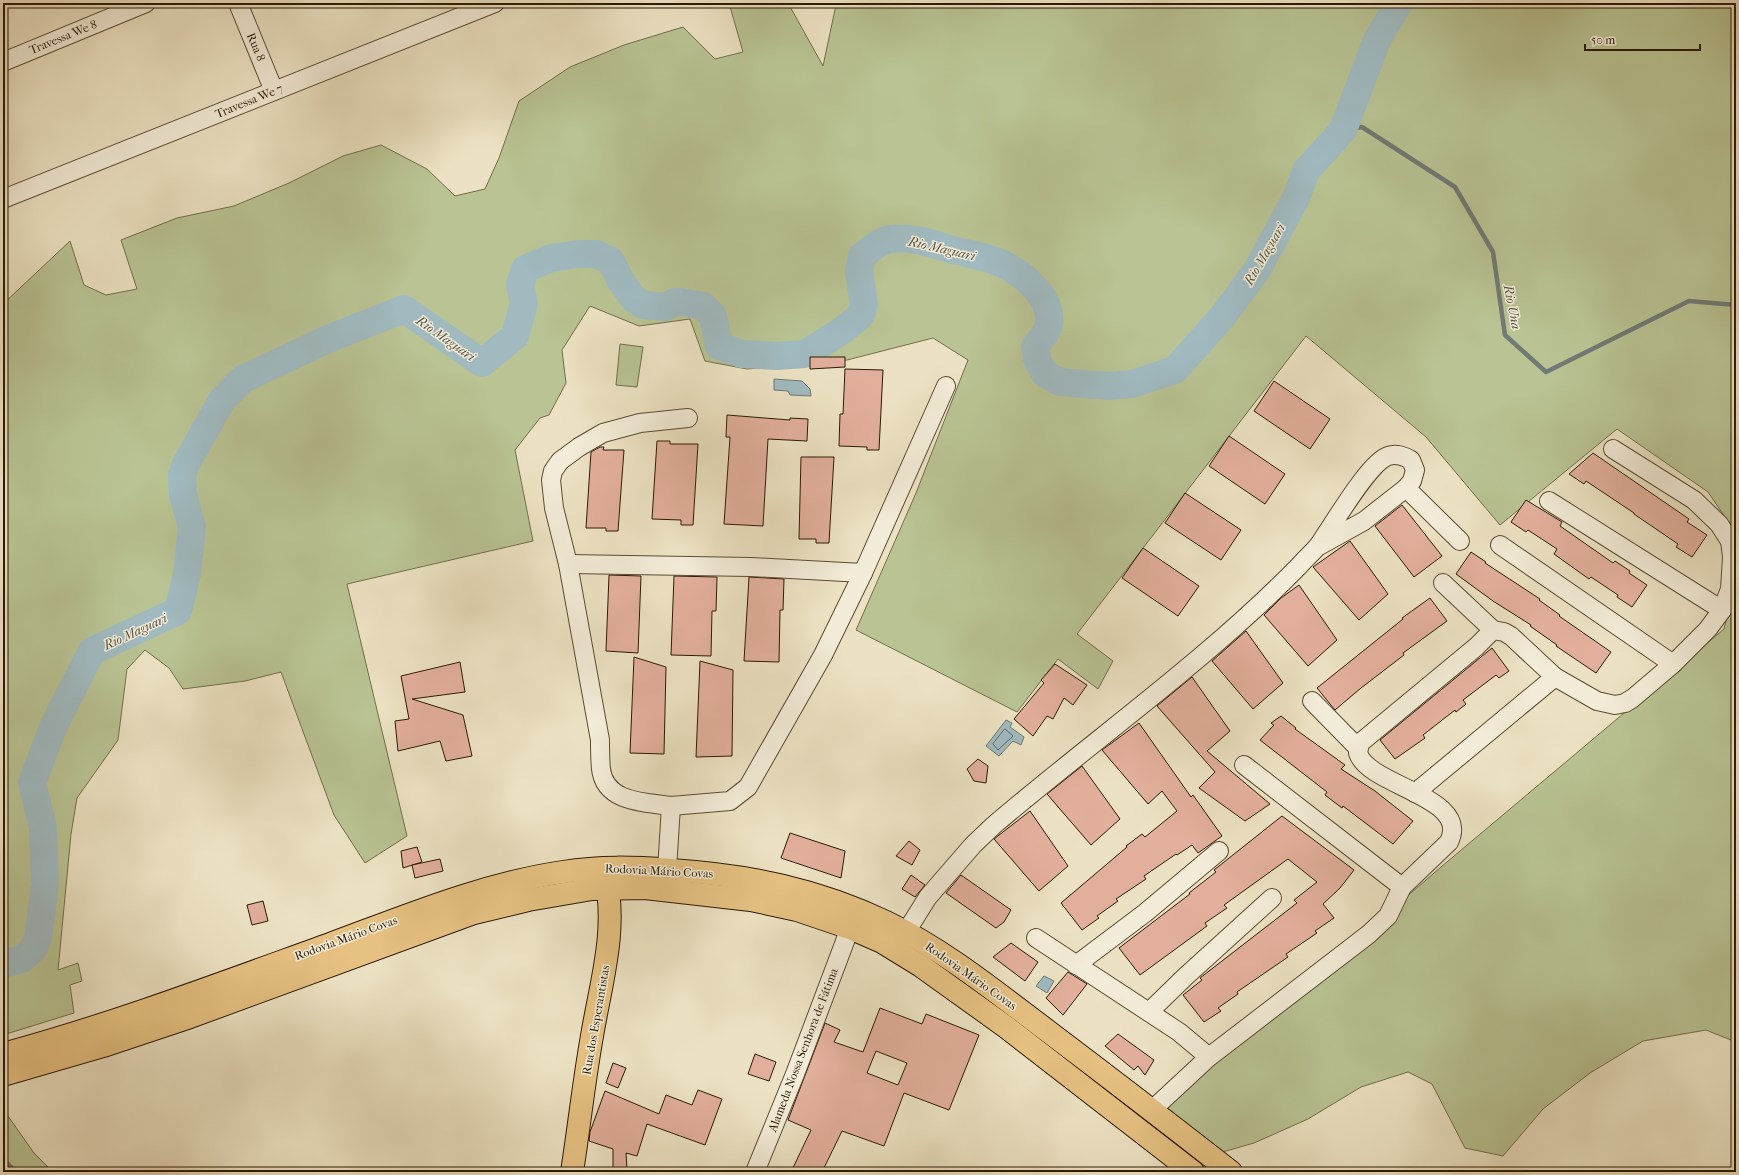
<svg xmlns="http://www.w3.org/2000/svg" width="1739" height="1175" font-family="'IM FELL French Canon',serif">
  <rect width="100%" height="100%" fill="#ece2c3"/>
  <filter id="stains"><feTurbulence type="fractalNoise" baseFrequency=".005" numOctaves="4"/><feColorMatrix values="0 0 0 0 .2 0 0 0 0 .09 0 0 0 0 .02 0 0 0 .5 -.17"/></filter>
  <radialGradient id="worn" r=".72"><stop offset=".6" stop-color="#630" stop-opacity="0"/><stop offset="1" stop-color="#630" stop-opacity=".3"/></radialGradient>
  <g fill="#b9c393" stroke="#726e4a">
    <path d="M729 3H788L823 66 836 5 840 3H1736V569L1731 526 1708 492 1617 429 1500 525 1426 437 1306 336 1077 634 1113 661 1098 689 1058 659 1017 712 856 630 916 493 968 360 933 338 847 360 747 369 705 361 690 319 639 326 590 306 562 350 566 383 549 415 540 418 515 450 533 541 347 584 407 836 365 863 334 815 281 672 245 681 183 689 169 668 145 650 127 669 118 740 77 798 71 834 58 970 78 963 82 981 70 985 74 1013 3 1035V304L70 241 84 285 106 295 137 289 121 240 177 218 234 206 289 183 343 156 381 145 427 169 455 196 485 189 499 158 519 101 570 67 624 45 683 27 715 59 743 52Z"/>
    <path d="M620 344 643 347 637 387 616 385Z"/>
    <path d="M1736 579V1042L1706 1030 1643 1041 1590 1073 1543 1109 1503 1156 1465 1148 1432 1084 1408 1072 1361 1087 1308 1119 1254 1143 1219 1153 1163 1107 1441 867 1724 629Z"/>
    <path d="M3 1109 34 1153 53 1172H3Z"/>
  </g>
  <g fill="#a0bac0" stroke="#717a74">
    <path d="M774 379 802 381 810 389 811 396 790 395 788 391 774 390Z"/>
    <path d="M1006 720 1012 723 1010 727 1024 737 1021 745 1013 741 999 756 986 746Z"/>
    <path d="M1044 976 1054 981 1047 993 1036 986Z"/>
  </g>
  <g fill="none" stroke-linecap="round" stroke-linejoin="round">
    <path stroke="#666a61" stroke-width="1" d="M1005 729 1013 736 998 750 993 744Z"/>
    <g stroke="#717a74" stroke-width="4.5">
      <path d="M1343 130 1362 127 1455 187 1493 252 1505 335 1546 372 1689 301 1736 305"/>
      <path d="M3 1159 16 1172"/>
    </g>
    <path stroke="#a0bac0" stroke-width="28" d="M3 964 22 959 33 949 38 938 45 885 43 828 32 783 54 725 92 651 178 611 187 574 192 527 183 494 182 475 185 466 222 400 243 379 328 339 404 309 482 363 515 336 524 303 520 285 525 269 551 258 579 254H596L611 261 621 281 633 298 643 305 666 307 674 302H681L703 306 713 316 719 346 742 354 777 356 805 354 843 330 860 316 864 305 859 271 862 256C869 251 878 242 887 240 909 235 932 244 953 250 969 254 988 257 1003 264 1023 274 1052 297 1049 323 1048 332 1040 340 1035 347L1038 362 1045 374 1060 382 1108 386 1132 384 1175 370 1223 316 1257 270 1296 198 1306 171 1343 130 1377 40 1399 3"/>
  </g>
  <g fill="#e2af9c" stroke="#2b1a02" fill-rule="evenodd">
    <path d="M810 357H845V367L810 369Z"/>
    <path d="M845 369 883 370 879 450H867V447L839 446 840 414H843Z"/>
    <path d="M1274 381 1330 419 1310 449 1254 411Z"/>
    <path d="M727 415 790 420V418L808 419 807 441 768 439 763 526 724 524 730 437H726Z"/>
    <path d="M1229 436 1285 474 1265 504 1209 466Z"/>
    <path d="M657 441H670V444H698L693 525H681V520L652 519Z"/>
    <path d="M600 447H604L603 450H624L618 531H606V528H586L591 452Z"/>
    <path d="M1593 453 1689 519 1687 522 1707 535 1692 557 1676 547 1678 544 1634 514V513L1586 481 1584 484 1569 474Z"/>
    <path d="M801 457H834L829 543H816V539H799Z"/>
    <path d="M1185 493 1241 530 1221 560 1165 523Z"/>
    <path d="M1526 500 1562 522 1560 526 1613 563 1615 561 1630 571 1629 573 1647 585 1632 607 1617 597 1618 595 1591 577 1589 579 1554 554 1557 549 1528 530 1526 532 1511 522Z"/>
    <path d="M1402 505 1442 556 1414 577 1375 526Z"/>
    <path d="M1350 541 1388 594 1359 620 1313 567Z"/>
    <path d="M1143 548 1199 586 1178 616 1122 578Z"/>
    <path d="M1471 552 1486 562 1485 563 1540 599 1539 600 1560 615 1559 616 1611 652 1596 673 1556 646 1557 645 1530 626 1531 625 1493 601 1456 574Z"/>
    <path d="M609 575 641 576 638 653 606 651Z"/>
    <path d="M674 576 717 577 716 611H712L711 656 671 655Z"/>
    <path d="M749 577 784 579 783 610H780L779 662 744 661Z"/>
    <path d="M1299 585 1337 640 1308 666 1264 615 1281 598Z"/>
    <path d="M1430 598 1447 621 1403 653 1404 655 1361 688 1335 710 1317 688 1403 619 1402 618Z"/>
    <path d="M1246 631 1283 683 1253 709 1212 661Z"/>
    <path d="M1492 648 1509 671 1499 678 1496 675 1463 700 1466 704 1456 712 1455 710 1423 735 1425 738 1395 759 1380 740Z"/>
    <path d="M634 657 666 667 664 754 630 753Z"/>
    <path d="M700 661 733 670 732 756 696 757Z"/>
    <path d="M460 662 465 692 412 699 463 715 472 756 446 761 440 741 398 751 395 721 409 719 401 676Z"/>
    <path d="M1055 664 1087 685 1073 705 1064 698 1053 719 1047 716 1033 736 1014 719 1044 683 1041 680Z"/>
    <path d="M1192 677 1230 731 1207 751 1270 804 1245 821 1199 788 1215 772 1157 706Z"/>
    <path d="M1281 716 1296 728 1295 729 1345 765 1341 769 1375 791 1413 821 1393 844 1343 806 1342 808 1325 795 1327 792 1260 740 1274 725 1271 723Z"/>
    <path d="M1139 723 1191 797 1193 795 1222 836 1198 853 1192 845 1177 855 1176 854 1144 876 1146 879 1116 899 1118 901 1097 916 1099 918 1082 930 1061 903 1127 847 1126 846 1142 834 1145 837 1177 811 1162 791 1148 804 1102 750Z"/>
    <path d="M978 759 988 766 986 783 974 781 967 769Z"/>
    <path d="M1082 766 1120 819 1091 845 1047 794Z"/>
    <path d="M1030 811 1068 866 1039 891 994 839Z"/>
    <path d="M1282 816 1354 870 1340 888 1323 904 1334 918 1315 931 1317 933 1286 954 1288 957 1237 992 1238 994 1218 1008 1221 1011 1204 1022 1183 995 1202 980 1200 978 1297 903 1294 900 1317 882 1288 859 1224 905 1227 908 1205 923 1207 926 1140 975 1119 948 1190 894 1189 893 1216 872 1214 870Z"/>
    <path d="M790 833 845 851 841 878 781 858Z"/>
    <path d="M909 841 920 850 912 865 896 856Z"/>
    <path d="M417 847 422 862 403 868 401 851Z"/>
    <path d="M440 859 443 871 415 878 412 865Z"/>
    <path d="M911 875 925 885 915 897 902 889Z"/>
    <path d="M961 875 1011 910 1004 922 996 928 946 893Z"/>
    <path d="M263 901 268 921 252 925 247 905Z"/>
    <path d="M1011 943 1038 962 1025 981 993 957Z"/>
    <path d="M1068 972 1087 984 1063 1015 1046 998Z"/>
    <path d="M880 1008 922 1024 926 1014 979 1035 949 1110 904 1093 884 1146 842 1131 822 1172H791L811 1130 788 1120 825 1023 840 1030 834 1042 863 1052ZM876 1051 907 1063 898 1085 867 1073Z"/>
    <path d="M1118 1034 1154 1060 1145 1075 1138 1066 1134 1070 1105 1046Z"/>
    <path d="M755 1054 776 1062 769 1081 748 1074Z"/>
    <path d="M613 1063 626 1068 618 1088 606 1083Z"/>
    <path d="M698 1090 722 1099 705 1145 647 1124 637 1156 626 1153 627 1169H613V1149L589 1141 590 1132 605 1091 659 1114 666 1095 692 1105Z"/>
  </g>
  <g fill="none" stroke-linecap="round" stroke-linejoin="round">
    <g stroke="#5b4c32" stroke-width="20">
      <g id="minor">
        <path d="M238 3 274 91"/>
        <path d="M3 62 146 3"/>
        <path d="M3 199 495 3"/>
        <path d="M1406 488 1460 541"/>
        <path d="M1549 501 1722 610"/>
        <path d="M1500 545 1673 664"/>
        <path d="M568 564 751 567 863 573"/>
        <path d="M1443 583 1493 630"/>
        <path d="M1312 701 1358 748"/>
        <path d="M1244 765 1402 887 1449 842C1471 796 1369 787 1358 753L1360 743 1476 647 1493 630 1504 632 1511 636 1555 677 1597 701 1615 705 1625 703 1633 698 1673 664 1708 629 1722 610 1730 589 1732 557 1730 541 1719 524 1694 500 1613 449"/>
        <path d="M1415 793 1555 677"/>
        <path d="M671 806 730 801 748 787 823 655 863 573 946 386"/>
        <path d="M667 870 671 806C645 802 605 803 601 769 600 759 600 750 600 740L568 564 554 508 551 480 553 471 560 461 579 447 603 433 640 423 688 418"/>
        <path d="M906 932 928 897 973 845 994 825C1095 739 1206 661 1299 566 1305 559 1312 553 1318 546 1332 527 1368 463 1388 456 1397 453 1404 456 1411 460L1415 470 1412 481 1406 488 1364 521 1317 547"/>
        <path d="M1036 938 1179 1032 1209 1057"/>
        <path d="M1076 965 1145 913 1219 851"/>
        <path d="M1149 1012 1186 976 1272 898"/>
        <path d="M1152 1110 1209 1057 1369 934 1388 916 1402 887"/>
        <path d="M755 1172 795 1074 850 928"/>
      </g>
    </g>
    <g stroke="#2b1a02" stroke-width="24">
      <g id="major">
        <path d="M3 1054C114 1024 222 983 330 944 406 916 482 884 563 872 600 866 633 867 671 870 748 875 816 889 886 922 945 950 997 993 1049 1032 1110 1078 1171 1125 1231 1172"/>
        <path d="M3 1075 103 1046 190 1017 474 913 528 900 592 889 645 888 751 900 797 910 850 928 882 942 921 966 1006 1027 1193 1172"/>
        <path d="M572 1172C579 1127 584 1081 592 1036 601 982 618 929 605 874"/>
      </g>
    </g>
    <use href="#minor" stroke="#f3ecd8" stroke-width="18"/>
    <use href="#major" stroke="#e6c182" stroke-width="22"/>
  </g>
  <g text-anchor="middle" stroke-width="3" stroke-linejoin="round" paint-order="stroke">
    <g font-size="12" fill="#2b1a02" stroke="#f3ecd8">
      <text transform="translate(63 37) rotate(-22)" y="4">Travessa We 8</text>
      <text transform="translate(256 47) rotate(67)" y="4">Rua 8</text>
      <text transform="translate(249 101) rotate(-22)" y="4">Travessa We 7</text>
      <text transform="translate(659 871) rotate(3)" y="4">Rodovia Mário Covas</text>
      <text transform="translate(346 938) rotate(-20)" y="4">Rodovia Mário Covas</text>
      <text transform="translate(971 976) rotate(35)" y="4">Rodovia Mário Covas</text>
      <text transform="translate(596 1020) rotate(-80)" y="4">Rua dos Esperantistas</text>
      <text transform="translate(803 1050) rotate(-69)" y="4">Alameda Nossa Senhora de Fátima</text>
    </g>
    <g font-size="13" font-style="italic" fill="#545244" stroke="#f3ecd8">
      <text transform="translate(942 248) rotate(13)" y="5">Rio Maguari</text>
      <text transform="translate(1264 254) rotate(-60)" y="5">Rio Maguari</text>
      <text transform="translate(1513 307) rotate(79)" y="5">Rio Una</text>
      <text transform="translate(446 338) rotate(35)" y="5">Rio Maguari</text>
      <text transform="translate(135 631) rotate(-25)" y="5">Rio Maguari</text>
    </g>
  </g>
  <rect width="1739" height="1175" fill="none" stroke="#ece2c3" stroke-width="16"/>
  <rect x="4" y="4" width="1731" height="1167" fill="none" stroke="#2b1a02" stroke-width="2"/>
  <rect x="8" y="8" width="1723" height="1159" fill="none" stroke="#2b1a02"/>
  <path d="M1585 44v6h115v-6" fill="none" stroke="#2b1a02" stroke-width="2"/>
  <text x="1591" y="44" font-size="12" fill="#2b1a02" stroke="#f3ecd8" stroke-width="3" paint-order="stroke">50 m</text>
  <rect width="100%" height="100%" filter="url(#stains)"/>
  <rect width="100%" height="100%" fill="url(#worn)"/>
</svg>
